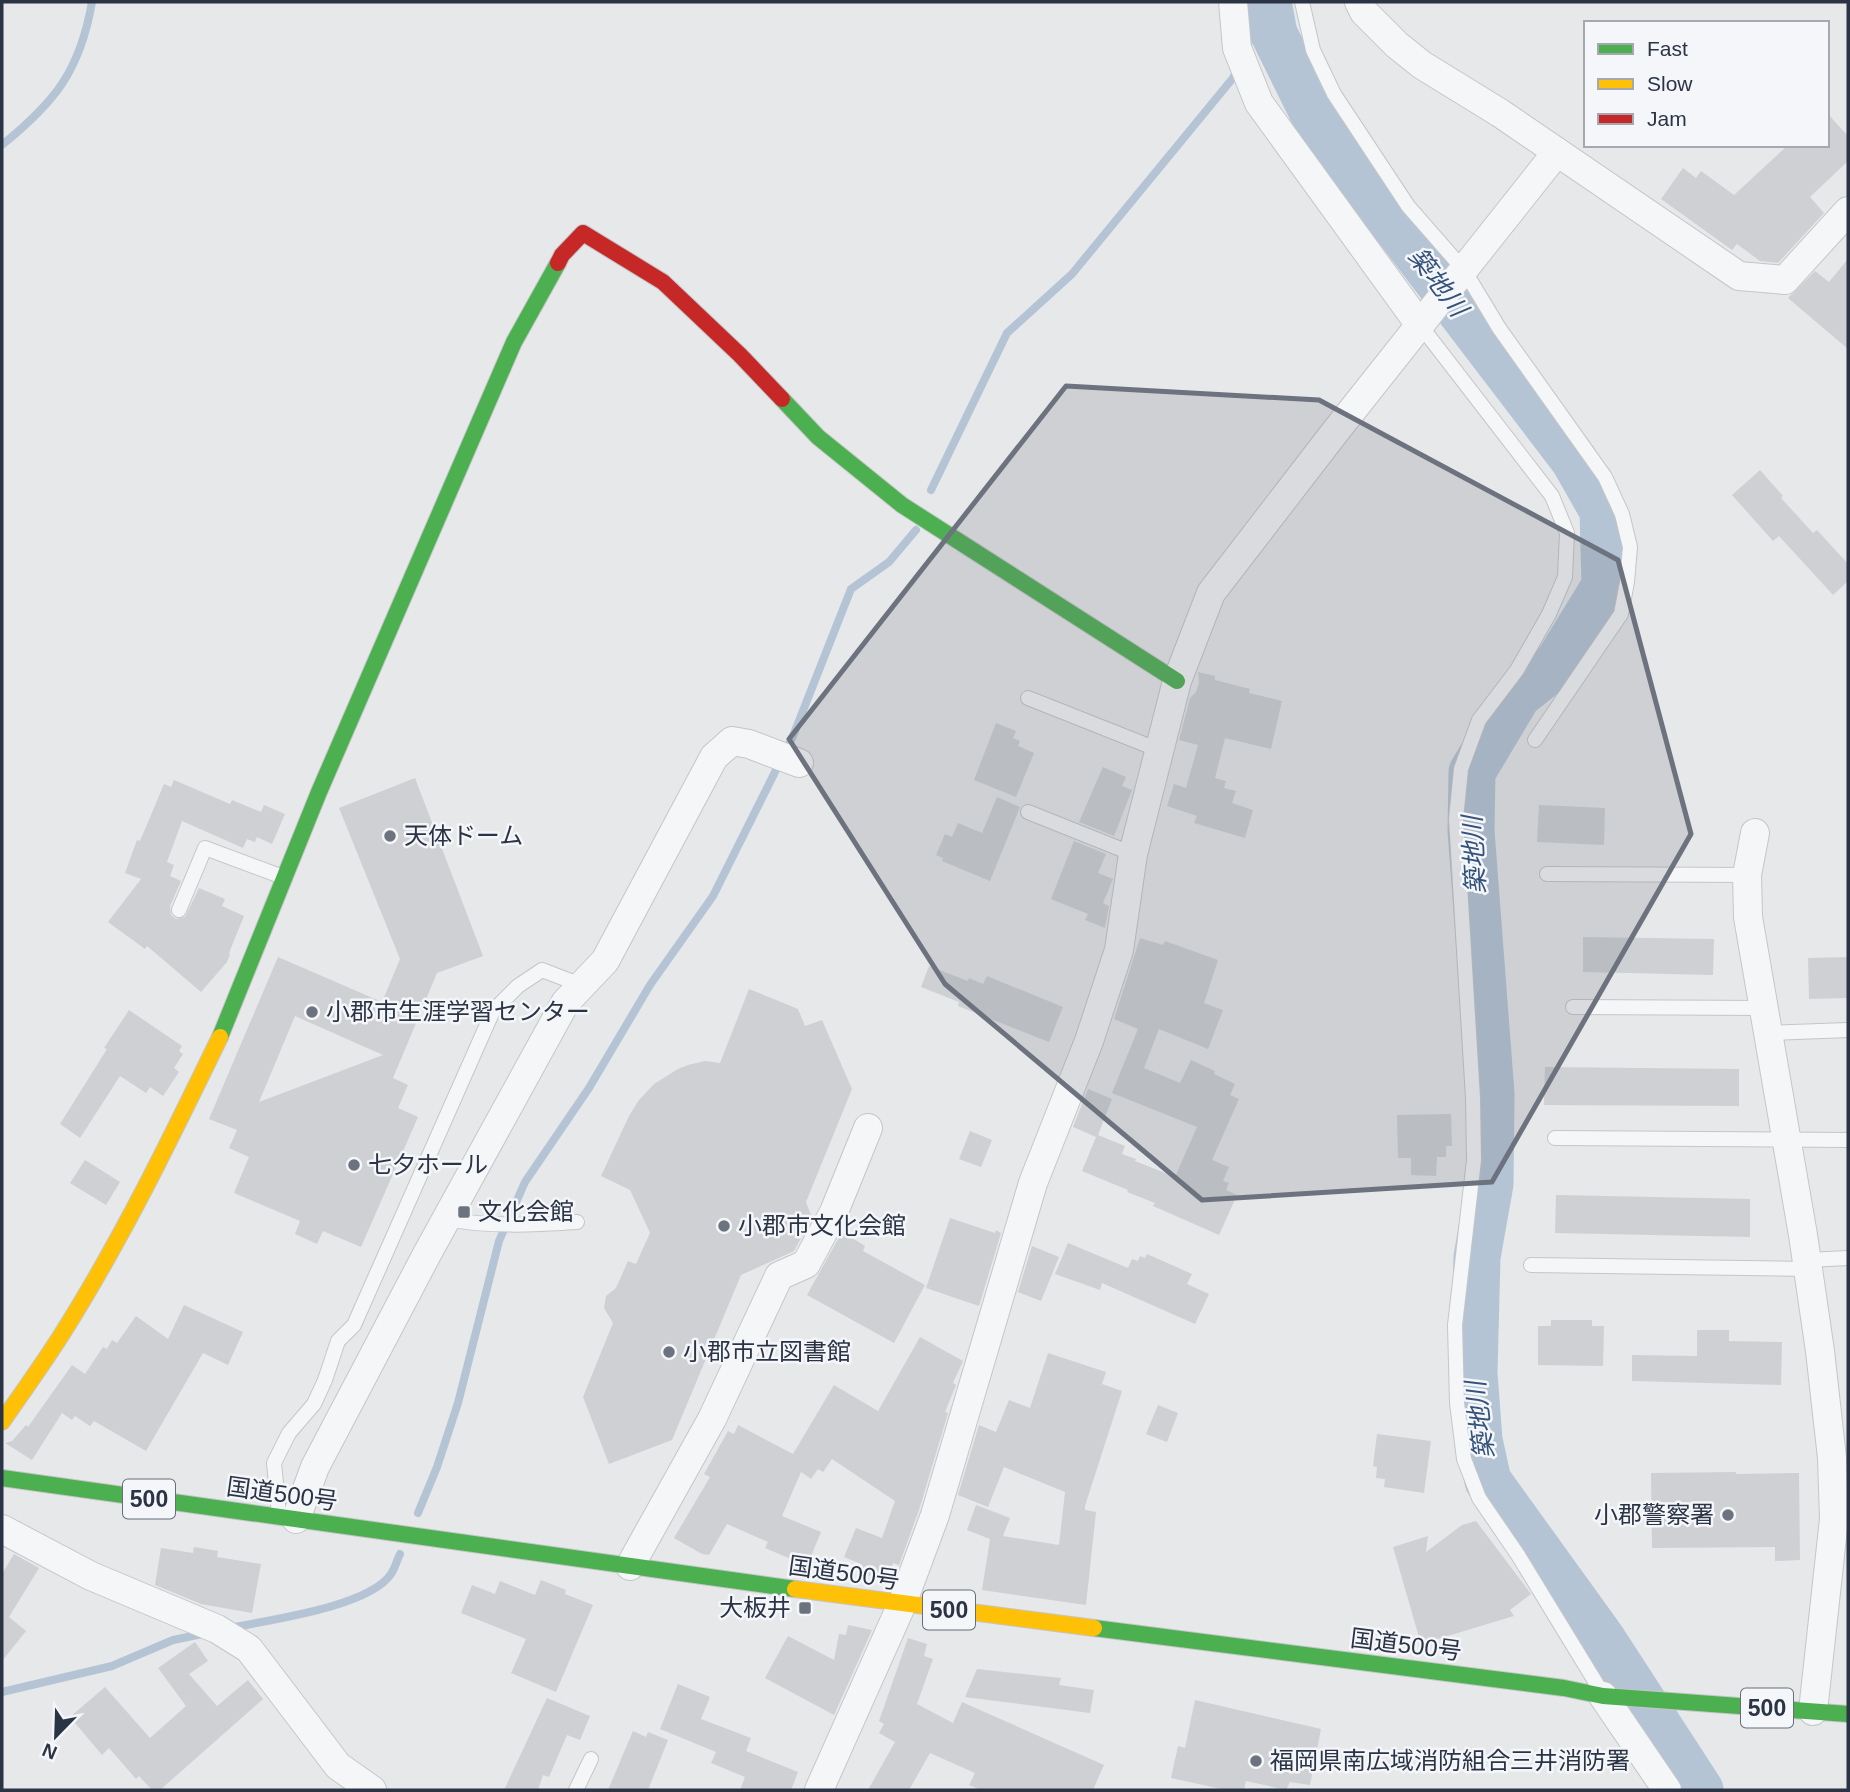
<svg xmlns="http://www.w3.org/2000/svg" width="1850" height="1792" font-family="Arial,'Noto Sans JP',sans-serif">
  <rect width="100%" height="100%" fill="#e6e8ea"/>
  <g fill="none" stroke-linecap="round" stroke-linejoin="round">
    <g stroke="#b4c4d5" stroke-width="8">
      <path d="M1246 48 1266 2"/>
      <path d="M2 145C55 102 80 71 92 2"/>
      <path d="M931 490 1007 333 1072 274 1233 78 1237 69"/>
      <path d="M418 1513 437 1467 458 1403 499 1241 525 1182 589 1088 650 985 713 896 793 736 851 589 889 562 916 530"/>
      <path d="M230 1628C268 1620 369 1607 391 1574 395 1568 397 1560 400 1554"/>
      <path d="M2 1692 112 1666 173 1640 207 1633"/>
    </g>
    <path stroke="#b4c4d5" stroke-width="47" d="M1268 2 1274 34 1320 127 1574 460 1603 511 1605 586 1557 664 1518 695 1472 772 1471 831 1491 1094 1490 1184 1477 1257 1474 1373 1479 1440 1488 1481 1602 1639 1700 1790"/>
  </g>
  <g fill="#ced0d3" fill-rule="evenodd">
    <path d="M1827 113 1848 136V161L1810 197 1824 213 1778 263 1760 261 1737 244 1732 250 1661 199 1683 168 1696 178 1701 171 1734 195 1788 145H1827Z"/>
    <path d="M1848 259V349L1788 298 1815 271 1829 282Z"/>
    <path d="M1760 470 1783 496 1781 498 1813 533 1817 530 1848 564V581L1833 595 1779 536 1773 541 1732 495Z"/>
    <path d="M1198 672 1215 676V680L1250 689 1249 693 1282 701 1271 749 1225 738 1215 778 1226 781 1224 788 1236 791 1232 803 1253 810 1245 838 1194 823 1197 816 1167 806 1174 784 1186 788 1198 745 1179 740 1190 698 1196 692 1199 683Z"/>
    <path d="M996 723 1016 731 1013 738 1020 741 1018 746 1034 753 1016 797 974 780Z"/>
    <path d="M1103 767 1126 777 1122 786 1132 790 1114 836 1079 822Z"/>
    <path d="M415 778 483 956 437 973 393 1078 408 1085 398 1108 418 1117 361 1247 323 1231 317 1244 295 1234 300 1221 234 1193 249 1157 229 1148 237 1130 209 1119 278 957 382 1002 400 959 339 808ZM295 1016 383 1055 259 1102Z"/>
    <path d="M174 780 230 804 232 800 261 812 264 805 285 814 272 844 257 837 255 842 247 839 243 848 182 821 167 862 174 865 170 876 181 881 170 906 171 915 176 919 185 917 199 888 225 899 222 906 244 916 229 953 230 954 227 962 201 992 147 946 145 949 108 922 141 879 125 873 137 840 140 841 164 784 171 787Z"/>
    <path d="M997 797 1020 807 990 881 942 861 943 858 936 855 945 834 952 837 958 823 982 833Z"/>
    <path d="M1539 805 1605 808 1604 845 1537 842Z"/>
    <path d="M1074 841 1106 854 1098 873 1113 879 1103 903 1109 906 1105 928 1085 920 1088 914 1051 899Z"/>
    <path d="M1583 937 1714 939 1713 975 1583 972Z"/>
    <path d="M1140 938 1163 945 1165 941 1218 960 1204 1003 1223 1010 1208 1049 1159 1029 1144 1068 1180 1083 1191 1060 1215 1071 1214 1074 1235 1084 1230 1095 1239 1099 1212 1160 1229 1167 1223 1181 1229 1183 1226 1190 1237 1195 1219 1235 1153 1206 1155 1203 1127 1192 1128 1190 1082 1171 1096 1137 1073 1127 1088 1089 1112 1099 1098 1135 1125 1146 1122 1154 1136 1159 1135 1161 1175 1177 1197 1127 1112 1093 1138 1029 1114 1019Z"/>
    <path d="M1848 957V998L1809 999 1808 958Z"/>
    <path d="M929 966 968 981 969 978 983 984 987 976 1063 1007 1049 1042 958 1006 959 1002 921 987Z"/>
    <path d="M749 989 798 1009 805 1026 822 1020 852 1089 806 1202 812 1218 794 1251 741 1275 672 1440 609 1464 583 1397 613 1323 604 1308 606 1296 616 1288 628 1261 636 1264 650 1233 630 1190 601 1176 629 1116 639 1100 654 1084 678 1069 688 1065 705 1061 720 1063Z"/>
    <path d="M129 1010 182 1046 179 1051 183 1054 174 1068 179 1072 163 1096 150 1087 146 1093 120 1076 80 1138 60 1124 107 1049 104 1048Z"/>
    <path d="M1545 1067 1739 1069V1106L1544 1105Z"/>
    <path d="M1451 1114 1452 1146H1446V1157H1437L1436 1176 1411 1175V1158H1398L1397 1115Z"/>
    <path d="M970 1131 992 1140 981 1167 959 1159Z"/>
    <path d="M85 1160 120 1182 106 1205 70 1183Z"/>
    <path d="M1556 1195 1750 1199V1237L1555 1233Z"/>
    <path d="M950 1218 995 1233 996 1230 1001 1233 979 1306 926 1288Z"/>
    <path d="M842 1232 865 1246 863 1251 925 1285 894 1343 807 1295Z"/>
    <path d="M1068 1243 1128 1268 1132 1259 1138 1261 1140 1256 1145 1258 1147 1254 1192 1274 1187 1284 1209 1294 1195 1324 1102 1283 1100 1290 1055 1274Z"/>
    <path d="M1032 1246 1059 1257 1041 1301 1018 1292Z"/>
    <path d="M184 1305 243 1332 228 1365 203 1353 146 1451 94 1421 90 1426 75 1416 72 1420 62 1413 32 1460 5 1443 12 1441 26 1425 28 1427 72 1365 85 1374 103 1347 107 1349 112 1340 117 1343 136 1316 168 1339Z"/>
    <path d="M1551 1320H1592V1326H1604L1603 1366 1538 1365V1326H1551Z"/>
    <path d="M1697 1330H1729V1341L1782 1342 1781 1385 1632 1381V1355L1697 1356Z"/>
    <path d="M920 1337 963 1361 953 1383 956 1385 945 1412 948 1413 919 1510 899 1565 893 1563 887 1580 858 1573 861 1564 844 1557 856 1528 882 1538 895 1501 832 1459 823 1472 818 1469 811 1479 801 1472 782 1516 821 1532 807 1566 765 1548 768 1542 727 1524 709 1555 702 1554 674 1538 710 1477 704 1474 728 1431 734 1434 738 1425 793 1454 834 1385 878 1411Z"/>
    <path d="M1048 1353 1106 1372 1102 1384 1122 1391 1085 1506V1510L1096 1512 1086 1605 982 1590 990 1539 967 1530 976 1505 1010 1518 1003 1536 1059 1545 1065 1492 1004 1467 988 1507 958 1495 979 1425 996 1432 1009 1400 1030 1408Z"/>
    <path d="M1158 1405 1178 1413 1167 1442 1146 1434Z"/>
    <path d="M1377 1434 1431 1441 1424 1493 1384 1487 1385 1479 1376 1478 1377 1467 1373 1466Z"/>
    <path d="M1736 1472V1474L1799 1473 1800 1560 1775 1561V1547L1652 1548 1651 1473Z"/>
    <path d="M1476 1521 1531 1594 1510 1610 1514 1616 1421 1644 1393 1547 1428 1536 1426 1552 1462 1525Z"/>
    <path d="M194 1547 218 1551 217 1557 261 1564 252 1613 201 1604 155 1585 161 1548 193 1553Z"/>
    <path d="M14 1554 39 1568 9 1617 26 1631 2 1661V1574Z"/>
    <path d="M541 1580 566 1590 565 1594 593 1605 556 1692 511 1673 526 1639 461 1613 472 1585 495 1594 500 1581 535 1595Z"/>
    <path d="M848 1625 872 1630 834 1715 765 1678 788 1636 834 1660 839 1634 846 1635Z"/>
    <path d="M908 1638 927 1644 924 1656 933 1659 917 1704 953 1723 962 1702 1104 1765 1093 1790H981L969 1785 975 1773 930 1753 909 1790H868L895 1742 879 1733 884 1724 879 1721Z"/>
    <path d="M195 1642 208 1661 189 1674 217 1706 248 1680 263 1699 160 1790H152L139 1776 136 1779 109 1748 102 1755 70 1717 105 1687 150 1738 186 1706 158 1668Z"/>
    <path d="M977 1669 1061 1678 1059 1685 1094 1690 1090 1713 965 1697Z"/>
    <path d="M678 1684 710 1697 701 1719 751 1738 746 1751 798 1772 791 1790H740L745 1777 711 1763 716 1752 660 1729Z"/>
    <path d="M547 1698 590 1716 580 1740 567 1735 549 1777 543 1775 538 1790H504Z"/>
    <path d="M1195 1700 1321 1729 1310 1785 1290 1782 1286 1790 1246 1781 1244 1790H1226L1171 1778 1178 1746 1185 1748Z"/>
    <path d="M633 1731 646 1737 648 1732 668 1740 648 1790H608Z"/>
  </g>
  <g fill="none" stroke-linecap="round" stroke-linejoin="round">
    <g stroke="#c4c6c8" stroke-width="16">
      <g id="lane">
        <path d="M1302 2 1313 50 1334 94 1408 206 1464 270 1499 328 1605 477 1622 514 1630 547 1627 582 1621 614 1535 740"/>
        <path d="M1420 325 1552 496 1567 533 1565 577 1549 614 1517 670 1479 720 1461 769 1456 819 1473 1098 1474 1160 1455 1325 1457 1403 1464 1459 1479 1498 1518 1555 1601 1691"/>
        <path d="M1028 698 1159 750"/>
        <path d="M1028 812 1133 854"/>
        <path d="M1547 874 1747 875"/>
        <path d="M179 910 205 848 283 877"/>
        <path d="M1573 1007 1764 1008"/>
        <path d="M1768 1033 1848 1030"/>
        <path d="M1555 1138 1848 1140"/>
        <path d="M446 1219C490 1227 532 1225 577 1222"/>
        <path d="M1807 1260 1848 1258"/>
        <path d="M1531 1265 1808 1269"/>
        <path d="M279 1514 274 1463 289 1433 314 1404 325 1380 338 1341 354 1325 493 1011 518 986 542 970 581 985"/>
        <path d="M576 1790 591 1759"/>
      </g>
    </g>
    <g stroke="#c4c6c8" stroke-width="30">
      <g id="street">
        <path d="M1233 2 1237 48 1259 103 1420 325"/>
        <path d="M1359 2 1364 12 1397 45 1422 65 1500 113 1739 276 1785 280 1848 211"/>
        <path d="M1755 833 1747 875 1748 917 1803 1235 1820 1351 1832 1458 1834 1519 1813 1711"/>
        <path d="M296 1519 315 1467 427 1254 565 1003 605 961 714 757 732 741 749 744 799 763"/>
        <path d="M2 1529 91 1576 217 1629 249 1649 338 1766 372 1790"/>
        <path d="M630 1566 712 1419 779 1276 806 1264 834 1212 868 1128"/>
        <path d="M1603 1696 1667 1790"/>
        <path d="M819 1790 902 1604 935 1515 1033 1183 1089 1041 1119 950 1133 854 1177 681 1211 593 1335 432 1557 152"/>
      </g>
    </g>
    <g stroke="#c4c6c8" stroke-width="18">
      <g id="fast">
        <path d="M782 399 818 437 902 505 1177 681"/>
        <path d="M220 1037 319 792 514 342 558 263"/>
        <path d="M2 1478 795 1589"/>
        <path d="M1094 1628 1564 1688 1603 1696 1848 1714"/>
      </g>
    </g>
    <g stroke="#c4c6c8" stroke-width="18">
      <g id="slow">
        <path d="M2 1422C22 1393 43 1364 62 1334 122 1239 171 1138 220 1037"/>
        <path d="M795 1589 1094 1628"/>
      </g>
    </g>
    <g stroke="#c4c6c8" stroke-width="18">
      <path id="jam" d="M558 263 562 255 583 233 663 282 740 355 782 399"/>
    </g>
    <use href="#lane" stroke="#f5f6f7" stroke-width="14"/>
    <use href="#street" stroke="#f5f6f7" stroke-width="28"/>
    <use href="#fast" stroke="#4caf50" stroke-width="16"/>
    <use href="#slow" stroke="#ffc107" stroke-width="16"/>
    <use href="#jam" stroke="#c62828" stroke-width="16"/>
  </g>
  <path fill="#6c737f" fill-opacity="0.2" stroke="#6c737f" stroke-width="5" stroke-linejoin="round" d="M1066 386 1319 400 1618 560 1691 834 1492 1182 1202 1200 945 984 789 739Z"/>
  <g fill="#6c737f" stroke="#f4f6f9" stroke-width="2.5">
    <circle cx="390" cy="836" r="7"/>
    <circle cx="312" cy="1012" r="7"/>
    <circle cx="354" cy="1165" r="7"/>
    <rect x="457" y="1205" width="14" height="14" rx="3.5"/>
    <circle cx="724" cy="1226" r="7"/>
    <circle cx="669" cy="1352" r="7"/>
    <circle cx="1728" cy="1515" r="7"/>
    <rect x="798" y="1601" width="14" height="14" rx="3.5"/>
    <circle cx="1256" cy="1761" r="7"/>
  </g>
  <g text-anchor="middle" stroke-width="5" stroke-linejoin="round" paint-order="stroke">
    <g fill="#f4f6f9" stroke="#676e7b" stroke-width="2">
      <rect x="123" y="1479.5" width="52" height="39" rx="5"/>
      <rect x="923" y="1590.5" width="52" height="39" rx="5"/>
      <rect x="1741" y="1688.5" width="52" height="39" rx="5"/>
    </g>
    <g font-size="23" font-weight="bold" fill="#2b3445">
      <text x="149" y="1507">500</text>
      <text x="949" y="1618">500</text>
      <text x="1767" y="1716">500</text>
    </g>
    <g font-size="24" fill="#2b3445" stroke="#f4f6f9" text-anchor="start">
      <text x="404" y="844">天体ドーム</text>
      <text x="326" y="1020">小郡市生涯学習センター</text>
      <text x="368" y="1173">七夕ホール</text>
      <text x="478" y="1220">文化会館</text>
      <text x="738" y="1234">小郡市文化会館</text>
      <text x="683" y="1360">小郡市立図書館</text>
      <text x="1714" y="1523" text-anchor="end">小郡警察署</text>
      <text x="791" y="1616" text-anchor="end">大板井</text>
      <text x="1270" y="1769">福岡県南広域消防組合三井消防署</text>
    </g>
    <g font-size="24" fill="#2b3445" stroke="#f4f6f9">
      <text transform="translate(282 1494) rotate(8)" y="8">国道500号</text>
      <text transform="translate(844 1573) rotate(8)" y="8">国道500号</text>
      <text transform="translate(1406 1645) rotate(7)" y="8">国道500号</text>
    </g>
    <g font-size="26" font-style="italic" fill="#34527a" stroke="#f4f6f9">
      <text transform="translate(1438 282) rotate(53)" y="9">築地川</text>
      <text transform="translate(1474 855) rotate(-93)" y="9">築地川</text>
      <text transform="translate(1480 1420) rotate(-97)" y="9">築地川</text>
    </g>
  </g>
  <rect width="1850" height="1792" fill="none" stroke="#2b3445" stroke-width="7"/>
  <rect x="1584" y="21" width="245" height="126" fill="#f4f6f9" stroke="#a4a8b1" stroke-width="2"/>
  <rect x="1598" y="44" width="35" height="10" fill="#4caf50" stroke="#a4a8b1" stroke-width="2"/>
  <text x="1647" y="56" font-size="21" fill="#2b3445">Fast</text>
  <rect x="1598" y="79" width="35" height="10" fill="#ffc107" stroke="#a4a8b1" stroke-width="2"/>
  <text x="1647" y="91" font-size="21" fill="#2b3445">Slow</text>
  <rect x="1598" y="114" width="35" height="10" fill="#c62828" stroke="#a4a8b1" stroke-width="2"/>
  <text x="1647" y="126" font-size="21" fill="#2b3445">Jam</text>
  <g transform="translate(56 1736) rotate(203)" stroke="#f4f6f9" stroke-width="5" paint-order="stroke">
  <path d="M0-5L12 26L0 18L-12 26Z" fill="#2b3445"/>
  <text y="-10" font-size="19" font-weight="bold" text-anchor="middle" fill="#2b3445">N</text>
  </g>
</svg>
